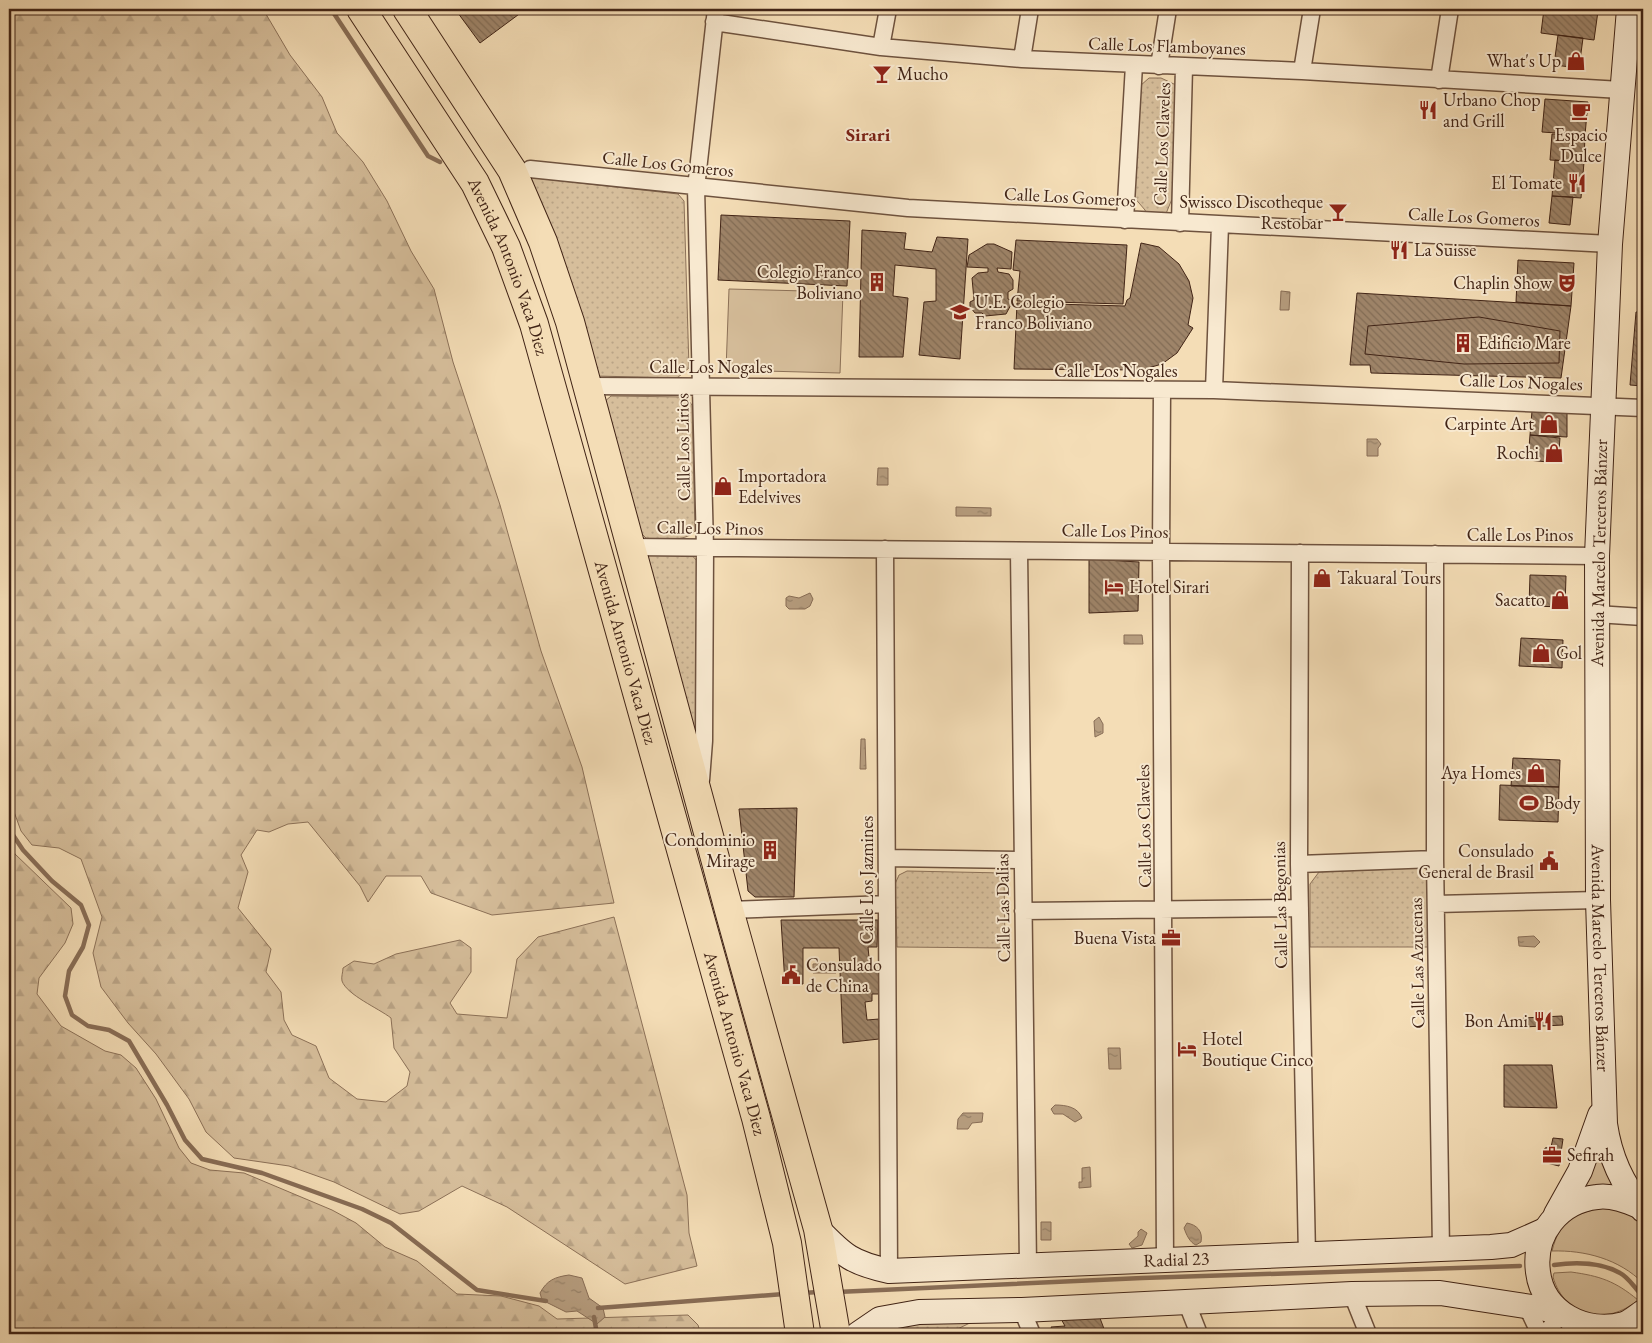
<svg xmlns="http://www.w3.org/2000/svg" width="1652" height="1343" font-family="'EB Garamond',serif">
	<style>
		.grass { fill: #d6be9b; stroke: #8c7158 }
		.forest { fill: url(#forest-firs); stroke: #8c7158 }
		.park { fill: url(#park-dots); stroke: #8c7158 }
		.water { fill: url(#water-ripples); stroke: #886d56 }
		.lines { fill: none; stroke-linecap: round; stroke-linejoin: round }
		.stream { stroke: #886d56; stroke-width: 4.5 }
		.building { fill: url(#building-back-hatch); stroke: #412416 }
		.street-casing { stroke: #6e523e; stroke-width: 19 }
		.secondary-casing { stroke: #412416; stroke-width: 26 }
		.highway-casing { stroke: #412416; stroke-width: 30 }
		.street { stroke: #f8e9d0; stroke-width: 16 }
		.secondary { stroke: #f8e9d0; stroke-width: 24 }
		.highway { stroke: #f4ddb6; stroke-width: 28 }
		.labels { text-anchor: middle; stroke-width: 4; stroke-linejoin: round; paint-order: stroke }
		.street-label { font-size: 18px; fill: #412416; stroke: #f8e9d0 }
		.poi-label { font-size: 18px; fill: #412416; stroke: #f8e9d0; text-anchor: end }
		.neighbourhood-label { font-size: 19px; font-weight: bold; fill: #7a1f14; stroke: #f8e9d0 }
	</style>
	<defs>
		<pattern id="forest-firs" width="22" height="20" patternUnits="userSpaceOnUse" patternTransform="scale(1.25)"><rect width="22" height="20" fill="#d6be9b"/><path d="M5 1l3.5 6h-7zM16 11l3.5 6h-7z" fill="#b9a385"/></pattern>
		<pattern id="park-dots" width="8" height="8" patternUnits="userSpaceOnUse" patternTransform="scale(1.25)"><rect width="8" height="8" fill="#d6be9b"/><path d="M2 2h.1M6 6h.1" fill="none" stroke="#b9a385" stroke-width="1.8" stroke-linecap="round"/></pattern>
		<pattern id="water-ripples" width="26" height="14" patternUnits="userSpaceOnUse" patternTransform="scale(1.25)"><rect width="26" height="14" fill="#b79e80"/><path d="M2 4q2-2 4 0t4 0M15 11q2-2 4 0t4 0" fill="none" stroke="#968168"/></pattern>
		<pattern id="building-back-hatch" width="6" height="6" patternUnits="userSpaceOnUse" patternTransform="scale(1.25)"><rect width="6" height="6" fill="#9e8469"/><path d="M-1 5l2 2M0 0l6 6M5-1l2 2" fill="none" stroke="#826c55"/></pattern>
	</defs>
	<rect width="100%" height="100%" fill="#f4ddb6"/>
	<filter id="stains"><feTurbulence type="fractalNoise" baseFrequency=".004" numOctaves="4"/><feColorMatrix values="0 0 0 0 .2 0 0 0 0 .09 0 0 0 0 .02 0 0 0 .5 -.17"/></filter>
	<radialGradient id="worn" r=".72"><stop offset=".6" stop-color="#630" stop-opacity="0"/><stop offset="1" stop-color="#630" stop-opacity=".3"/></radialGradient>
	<path class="grass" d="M729,289L843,292L840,373L726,370Z
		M1600,1147L1624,1192H1579Z
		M1606,1207L1629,1214L1643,1225V1283C1619,1259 1585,1250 1552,1251C1560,1219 1575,1213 1606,1207Z
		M1571,1272C1600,1276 1615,1281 1638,1300C1607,1326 1565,1318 1553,1277L1554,1273Z"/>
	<path class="forest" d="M9,9H263L290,55L322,97L337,133L363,162L387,201L411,251L434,289L453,362L500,505L541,651L582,767L614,903L492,915L431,893L421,876H386L368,902L360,886L308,822L288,824L269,832L257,830L241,855L248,872L238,908L271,949L266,972L281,992L284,1020L292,1035L316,1046L329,1078L357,1099L386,1102L407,1086L410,1072L394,1048L391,1018C378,1008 347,995 342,981C341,977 343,972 343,968L354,961L374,964L396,954L460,940L471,948V972L450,1003L457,1014L507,1018L517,959L538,937L614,917L687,1195L689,1233L697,1266L625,1284L507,1207L462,1186L419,1211L400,1214L334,1182L289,1166L234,1158L206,1132L189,1099L156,1054L128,1023L101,987L93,953L102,917L81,859L59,848L32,845L21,831L9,798Z
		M9,844L15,854L71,908L73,924L65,943L39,978L37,994L61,1026L105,1051L121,1055L136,1068L156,1099L179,1148L191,1163L210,1170L244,1173L332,1210L356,1223L385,1247L417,1261L457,1294L501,1296L539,1306L557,1319L688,1315L698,1325L701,1334H9Z"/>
	<path class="park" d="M1149,78H1161L1176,85L1172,199L1165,216H1147L1145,210L1133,196L1140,86Z
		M526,177L678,194L684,201L689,368L677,378L596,376Z
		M611,396L686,397L692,405L695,531C684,543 662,538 647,539L638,530L603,403Z
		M690,553L697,561L699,746L645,559L648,554Z
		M1418,868L1429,879L1432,947H1310V884L1319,872Z
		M907,871L1004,873L1005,948L897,947L895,884L899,875Z
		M904,1322H972L947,1334H876Z"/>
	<path class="water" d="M1281,291L1290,292L1289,310H1280Z
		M1367,439H1377L1381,444L1378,448V456H1367Z
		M878,468H888V485H877Z
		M956,507L991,508V516H956Z
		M810,593L813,599L810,606L805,609H789L786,606V598L789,596L799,598Z
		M1124,635H1142L1143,644H1124Z
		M1099,717L1103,724V733L1095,737L1094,721Z
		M861,739H865L866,769H860Z
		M1534,936L1540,942L1535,947L1519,946L1518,937Z
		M835,963L836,973H813V964Z
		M1108,1048H1120L1121,1069H1109Z
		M1055,1105C1066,1105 1078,1107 1082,1118L1075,1122L1063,1114H1054L1051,1109Z
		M963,1113H983L982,1122L972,1123L968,1129H957L958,1119Z
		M1090,1167L1091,1187L1079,1188V1182H1082V1168Z
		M1041,1222H1051V1240H1041Z
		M1187,1223C1197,1225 1203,1231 1201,1242L1196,1245C1190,1243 1186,1234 1184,1228Z
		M1141,1229L1147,1233L1142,1245L1132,1248L1129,1244L1138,1236V1232Z
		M569,1275L582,1278L589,1298L603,1308L605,1317L597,1324L577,1311L566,1312L542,1300L540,1293C547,1280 555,1277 569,1275Z"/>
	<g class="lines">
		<path class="stream" d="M331,9L428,156L440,162
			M9,829L23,850L52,881L81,905L89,925L83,947L69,971L65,996L72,1015L88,1026L109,1030L129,1041L167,1105L185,1140L202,1159L262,1173L362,1209L391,1223L477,1290L546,1301
			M1554,1265C1576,1262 1600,1262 1620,1273C1628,1277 1634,1287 1640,1293
			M837,1292L1142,1278L1520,1266
			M802,1293L819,1292
			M598,1308L784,1294
			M594,1317L597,1334"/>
	</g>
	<path class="building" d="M455,9H526L480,43Z
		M1544,9L1598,11L1594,40L1541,33Z
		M1558,35L1583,38L1579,68L1554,65Z
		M1545,99L1588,102L1585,135L1542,132Z
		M1552,134L1585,135L1584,162L1550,160Z
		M1555,160L1584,162L1581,198L1552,196Z
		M1552,196L1573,197L1570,225L1549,223Z
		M721,215L850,221L847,286L718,280Z
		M862,230L906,233L904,249L932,252L937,237L968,239L960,359L919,355L924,302L936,301V269L895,265L893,296L908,298L903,357H859Z
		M1016,240L1127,245L1123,304L1017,301L1020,271L1013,270Z
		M1141,243L1159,247L1179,264L1189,281L1193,298L1188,325L1193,328L1177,353L1162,364L1141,370L1014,369L1017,303L1125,306L1127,300L1130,298Z
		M987,244H994L1012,252L1011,269L997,268L998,272L1009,274L1013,280V289L1008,292V299L1013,301L1006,314L985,316L982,313H975L970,307V302L974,300L972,278L978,273L988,272V268L967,267L969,255Z
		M1518,260L1574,263L1571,306L1516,302Z
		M1357,293L1571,306L1561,378L1371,373L1370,365H1350Z
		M1636,312H1643V386L1630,385Z
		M1479,317L1560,331L1559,363L1464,364L1365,354L1368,326Z
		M1532,411L1567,412V437L1530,435Z
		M1530,435L1560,438L1558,463L1528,460Z
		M1089,559L1139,562L1138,611L1089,613Z
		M1530,575L1566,576L1565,607L1529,606Z
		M1521,638L1563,640L1562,668L1519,666Z
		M1513,758L1560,760L1559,787L1511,786Z
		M1500,785L1559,787L1558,822L1499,820Z
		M797,808L794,897H755L748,891L739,809Z
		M781,920H878L877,947H868L870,968L879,969V994H872V1001L865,1002L867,1020L879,1019V1039L843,1043L839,948H803V984H785Z
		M1562,1016L1563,1025L1523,1027V1018Z
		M1504,1065H1552L1557,1108L1504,1107Z
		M1553,1138L1563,1139L1559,1166L1543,1162L1545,1148L1551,1147Z
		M1098,1313L1106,1334H1054L1051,1327L1065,1326L1060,1317Z"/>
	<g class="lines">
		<g class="street-casing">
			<path id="street" d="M714,22L881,47L1022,59L1302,71L1621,90
				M881,47L888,9
				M1022,59L1030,9
				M1159,66L1168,9
				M1302,71L1312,9
				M1439,80L1450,9
				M530,169L908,208L1610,244
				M1125,220L1134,65
				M1180,223L1184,67
				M588,386L1214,390L1643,408
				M1214,390L1220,225
				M1162,391L1161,552L1165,1260
				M632,547L1597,556
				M885,549L889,1271
				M1019,551L1028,1266
				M1300,553L1299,864L1307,1256
				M1435,554V859L1441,1250
				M1596,614L1643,617
				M701,780L704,741L705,548L696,188L716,9
				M887,858L1023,860
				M1299,864L1435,859
				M1436,904L1598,900
				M729,910L887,904
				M1023,911L1300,908
				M1352,1294L1368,1334
				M1186,1301L1199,1334
				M1527,1307L1540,1334
				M1022,1310L1032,1334
				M1547,1334L1552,1325L1562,1314"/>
		</g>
		<g class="secondary-casing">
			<g id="secondary">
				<path id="s1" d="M1629,9L1610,244L1597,556L1598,900L1605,1124C1610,1158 1622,1183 1643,1210"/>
				<path d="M1641,1207C1627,1201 1612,1195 1597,1197C1559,1201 1533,1234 1538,1272C1543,1313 1586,1335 1624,1324C1630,1322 1637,1316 1643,1312"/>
				<path d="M1556,1214L1580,1171L1600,1115"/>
				<path id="s2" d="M818,1229C844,1256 852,1263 889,1271L1491,1247L1511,1245L1545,1230"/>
				<path d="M858,1334L880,1319L919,1312L1022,1310L1352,1294L1440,1293L1558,1311"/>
			</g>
		</g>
		<g class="highway-casing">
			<g id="highway">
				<path id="s3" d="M361,9L475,183L506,247L534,324L756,1118L787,1243L800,1334"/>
				<path d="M407,9L512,170L543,242L570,322L729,910L818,1229L836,1334"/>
			</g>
		</g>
		<use href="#street" class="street"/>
		<use href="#secondary" class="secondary"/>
		<use href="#highway" class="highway"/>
	</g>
	<defs>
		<g id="shop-bare" transform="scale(1.5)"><path d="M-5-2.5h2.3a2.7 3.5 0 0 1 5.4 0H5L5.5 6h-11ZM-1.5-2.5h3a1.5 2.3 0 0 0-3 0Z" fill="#8f2418" stroke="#f8e9d0" stroke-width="2.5" paint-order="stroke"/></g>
		<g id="bar-bare" transform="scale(1.5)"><path d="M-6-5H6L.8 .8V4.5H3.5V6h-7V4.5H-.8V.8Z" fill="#8f2418" stroke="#f8e9d0" stroke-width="2.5" paint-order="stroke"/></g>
		<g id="restaurant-bare" transform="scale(1.5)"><path d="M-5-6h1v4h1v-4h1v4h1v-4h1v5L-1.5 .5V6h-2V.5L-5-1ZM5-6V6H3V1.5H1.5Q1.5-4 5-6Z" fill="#8f2418" stroke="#f8e9d0" stroke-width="2.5" paint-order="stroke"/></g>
		<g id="cafe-bare" transform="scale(1.5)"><path d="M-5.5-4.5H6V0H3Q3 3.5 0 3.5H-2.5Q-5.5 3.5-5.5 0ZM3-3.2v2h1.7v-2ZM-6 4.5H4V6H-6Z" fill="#8f2418" stroke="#f8e9d0" stroke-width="2.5" paint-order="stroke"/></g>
		<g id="building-bare" transform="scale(1.5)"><path d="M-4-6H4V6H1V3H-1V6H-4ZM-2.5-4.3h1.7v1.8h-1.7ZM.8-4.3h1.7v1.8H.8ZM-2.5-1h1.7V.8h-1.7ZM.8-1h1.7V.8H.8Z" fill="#8f2418" stroke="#f8e9d0" stroke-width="2.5" paint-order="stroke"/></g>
		<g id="theatre-bare" transform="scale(1.5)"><path d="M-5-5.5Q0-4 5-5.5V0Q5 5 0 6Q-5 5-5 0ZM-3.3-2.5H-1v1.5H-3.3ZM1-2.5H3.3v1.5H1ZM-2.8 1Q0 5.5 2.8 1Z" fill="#8f2418" stroke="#f8e9d0" stroke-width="2.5" paint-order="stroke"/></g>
		<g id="school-bare" transform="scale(1.5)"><path d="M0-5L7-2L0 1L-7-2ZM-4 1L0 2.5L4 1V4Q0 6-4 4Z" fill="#8f2418" stroke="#f8e9d0" stroke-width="2.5" paint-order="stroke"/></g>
		<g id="hotel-bare" transform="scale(1.5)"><path d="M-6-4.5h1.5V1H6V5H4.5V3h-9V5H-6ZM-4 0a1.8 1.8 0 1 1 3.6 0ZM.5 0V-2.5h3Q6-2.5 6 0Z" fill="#8f2418" stroke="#f8e9d0" stroke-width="2.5" paint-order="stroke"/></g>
		<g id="stadium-bare" transform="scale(1.5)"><path d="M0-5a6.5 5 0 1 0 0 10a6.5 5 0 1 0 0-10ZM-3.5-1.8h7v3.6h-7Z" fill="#8f2418" stroke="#f8e9d0" stroke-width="2.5" paint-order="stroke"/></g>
		<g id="civic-bare" transform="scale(1.5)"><path d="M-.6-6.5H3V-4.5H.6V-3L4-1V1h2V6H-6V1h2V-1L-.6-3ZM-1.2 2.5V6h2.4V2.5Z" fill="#8f2418" stroke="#f8e9d0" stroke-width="2.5" paint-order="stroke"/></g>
		<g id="office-bare" transform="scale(1.5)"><path d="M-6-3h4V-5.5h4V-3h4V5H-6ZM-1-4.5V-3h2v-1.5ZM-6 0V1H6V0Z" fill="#8f2418" stroke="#f8e9d0" stroke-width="2.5" paint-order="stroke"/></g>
	</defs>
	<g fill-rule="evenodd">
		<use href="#shop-bare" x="1576" y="61"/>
		<use href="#bar-bare" x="882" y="74"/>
		<use href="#restaurant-bare" x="1428" y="110"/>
		<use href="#cafe-bare" x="1581" y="111"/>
		<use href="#restaurant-bare" x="1577" y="183"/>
		<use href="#bar-bare" x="1338" y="212"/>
		<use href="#restaurant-bare" x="1399" y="250"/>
		<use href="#building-bare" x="877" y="282"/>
		<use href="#theatre-bare" x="1567" y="283"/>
		<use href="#school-bare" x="960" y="312"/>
		<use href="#building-bare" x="1463" y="343"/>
		<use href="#shop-bare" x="1549" y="424"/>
		<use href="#shop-bare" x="1554" y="453"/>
		<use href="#shop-bare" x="723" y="486"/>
		<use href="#shop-bare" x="1322" y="578"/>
		<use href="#hotel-bare" x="1114" y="587"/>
		<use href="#shop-bare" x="1560" y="600"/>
		<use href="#shop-bare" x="1541" y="653"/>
		<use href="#shop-bare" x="1536" y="773"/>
		<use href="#stadium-bare" x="1529" y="803"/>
		<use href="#building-bare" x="770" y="850"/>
		<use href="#civic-bare" x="1549" y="861"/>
		<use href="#office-bare" x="1171" y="938"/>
		<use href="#civic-bare" x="791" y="975"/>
		<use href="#restaurant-bare" x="1543" y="1021"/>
		<use href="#hotel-bare" x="1187" y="1049"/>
		<use href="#office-bare" x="1552" y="1155"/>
	</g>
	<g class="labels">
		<g class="street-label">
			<text transform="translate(1167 46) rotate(2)" y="6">Calle Los Flamboyanes</text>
			<text transform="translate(1162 144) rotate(-88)" y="6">Calle Los Claveles</text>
			<text transform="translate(668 164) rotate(6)" y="6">Calle Los Gomeros</text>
			<text transform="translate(1070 197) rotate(3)" y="6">Calle Los Gomeros</text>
			<text transform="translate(1474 217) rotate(3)" y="6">Calle Los Gomeros</text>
			<text dy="6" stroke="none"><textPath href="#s3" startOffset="298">Avenida Antonio Vaca Diez</textPath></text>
			<text x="711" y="373">Calle Los Nogales</text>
			<text x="1116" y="377">Calle Los Nogales</text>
			<text transform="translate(1521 382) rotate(2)" y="6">Calle Los Nogales</text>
			<text transform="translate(683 447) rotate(-91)" y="6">Calle Los Lirios</text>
			<text transform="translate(710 528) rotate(1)" y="6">Calle Los Pinos</text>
			<text transform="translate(1115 531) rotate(1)" y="6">Calle Los Pinos</text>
			<text x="1520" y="541">Calle Los Pinos</text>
			<text transform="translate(1599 553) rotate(-89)" y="6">Avenida Marcelo Terceros Bánzer</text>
			<text dy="6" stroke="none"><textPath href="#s3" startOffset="702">Avenida Antonio Vaca Diez</textPath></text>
			<text transform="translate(1144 826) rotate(-91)" y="6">Calle Los Claveles</text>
			<text transform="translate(867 880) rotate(-90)" y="6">Calle Los Jazmines</text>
			<text transform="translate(1280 905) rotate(-91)" y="6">Calle Las Begonias</text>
			<text transform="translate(1003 908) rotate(-91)" y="6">Calle Las Dalias</text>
			<text dy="6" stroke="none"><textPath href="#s1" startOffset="950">Avenida Marcelo Terceros Bánzer</textPath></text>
			<text transform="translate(1417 963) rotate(-91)" y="6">Calle Las Azucenas</text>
			<text dy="6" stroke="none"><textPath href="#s3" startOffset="1108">Avenida Antonio Vaca Diez</textPath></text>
			<text dy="6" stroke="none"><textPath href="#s2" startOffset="372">Radial 23</textPath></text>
		</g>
		<g class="poi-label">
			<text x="1561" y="67">What's Up</text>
			<text x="897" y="80" text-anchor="start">Mucho</text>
			<text x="1443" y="106" text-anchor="start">Urbano Chop<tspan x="1443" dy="21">and Grill</tspan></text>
			<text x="1581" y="141" text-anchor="middle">Espacio<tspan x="1581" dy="21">Dulce</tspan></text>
			<text x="1562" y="189">El Tomate</text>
			<text x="1323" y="208">Swissco Discotheque<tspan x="1323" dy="21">Restobar</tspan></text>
			<text x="1414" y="256" text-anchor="start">La Suisse</text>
			<text x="862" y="278">Colegio Franco<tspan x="862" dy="21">Boliviano</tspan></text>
			<text x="1552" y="289">Chaplin Show</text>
			<text x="975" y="308" text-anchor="start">U.E. Colegio<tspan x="975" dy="21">Franco Boliviano</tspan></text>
			<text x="1478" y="349" text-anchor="start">Edificio Mare</text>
			<text x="1534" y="430">Carpinte Art</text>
			<text x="1539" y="459">Rochi</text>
			<text x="738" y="482" text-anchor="start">Importadora<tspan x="738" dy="21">Edelvives</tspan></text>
			<text x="1337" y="584" text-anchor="start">Takuaral Tours</text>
			<text x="1129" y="593" text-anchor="start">Hotel Sirari</text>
			<text x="1545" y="606">Sacatto</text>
			<text x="1556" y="659" text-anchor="start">Gol</text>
			<text x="1521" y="779">Aya Homes</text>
			<text x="1544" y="809" text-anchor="start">Body</text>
			<text x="755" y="846">Condominio<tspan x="755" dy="21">Mirage</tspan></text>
			<text x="1534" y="857">Consulado<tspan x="1534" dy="21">General de Brasil</tspan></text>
			<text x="1156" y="944">Buena Vista</text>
			<text x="806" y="971" text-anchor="start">Consulado<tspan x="806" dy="21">de China</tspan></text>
			<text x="1528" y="1027">Bon Ami</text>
			<text x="1202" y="1045" text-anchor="start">Hotel<tspan x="1202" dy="21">Boutique Cinco</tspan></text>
			<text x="1567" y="1161" text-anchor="start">Sefirah</text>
		</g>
		<g class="neighbourhood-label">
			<text x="868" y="141">Sirari</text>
		</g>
	</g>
	<rect width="1652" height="1343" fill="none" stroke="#f4ddb6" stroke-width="30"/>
	<rect x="10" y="10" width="1632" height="1323" fill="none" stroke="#412416" stroke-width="2.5"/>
	<rect x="15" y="15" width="1622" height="1313" fill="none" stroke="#412416"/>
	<rect width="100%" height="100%" filter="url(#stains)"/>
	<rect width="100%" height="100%" fill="url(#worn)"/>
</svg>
